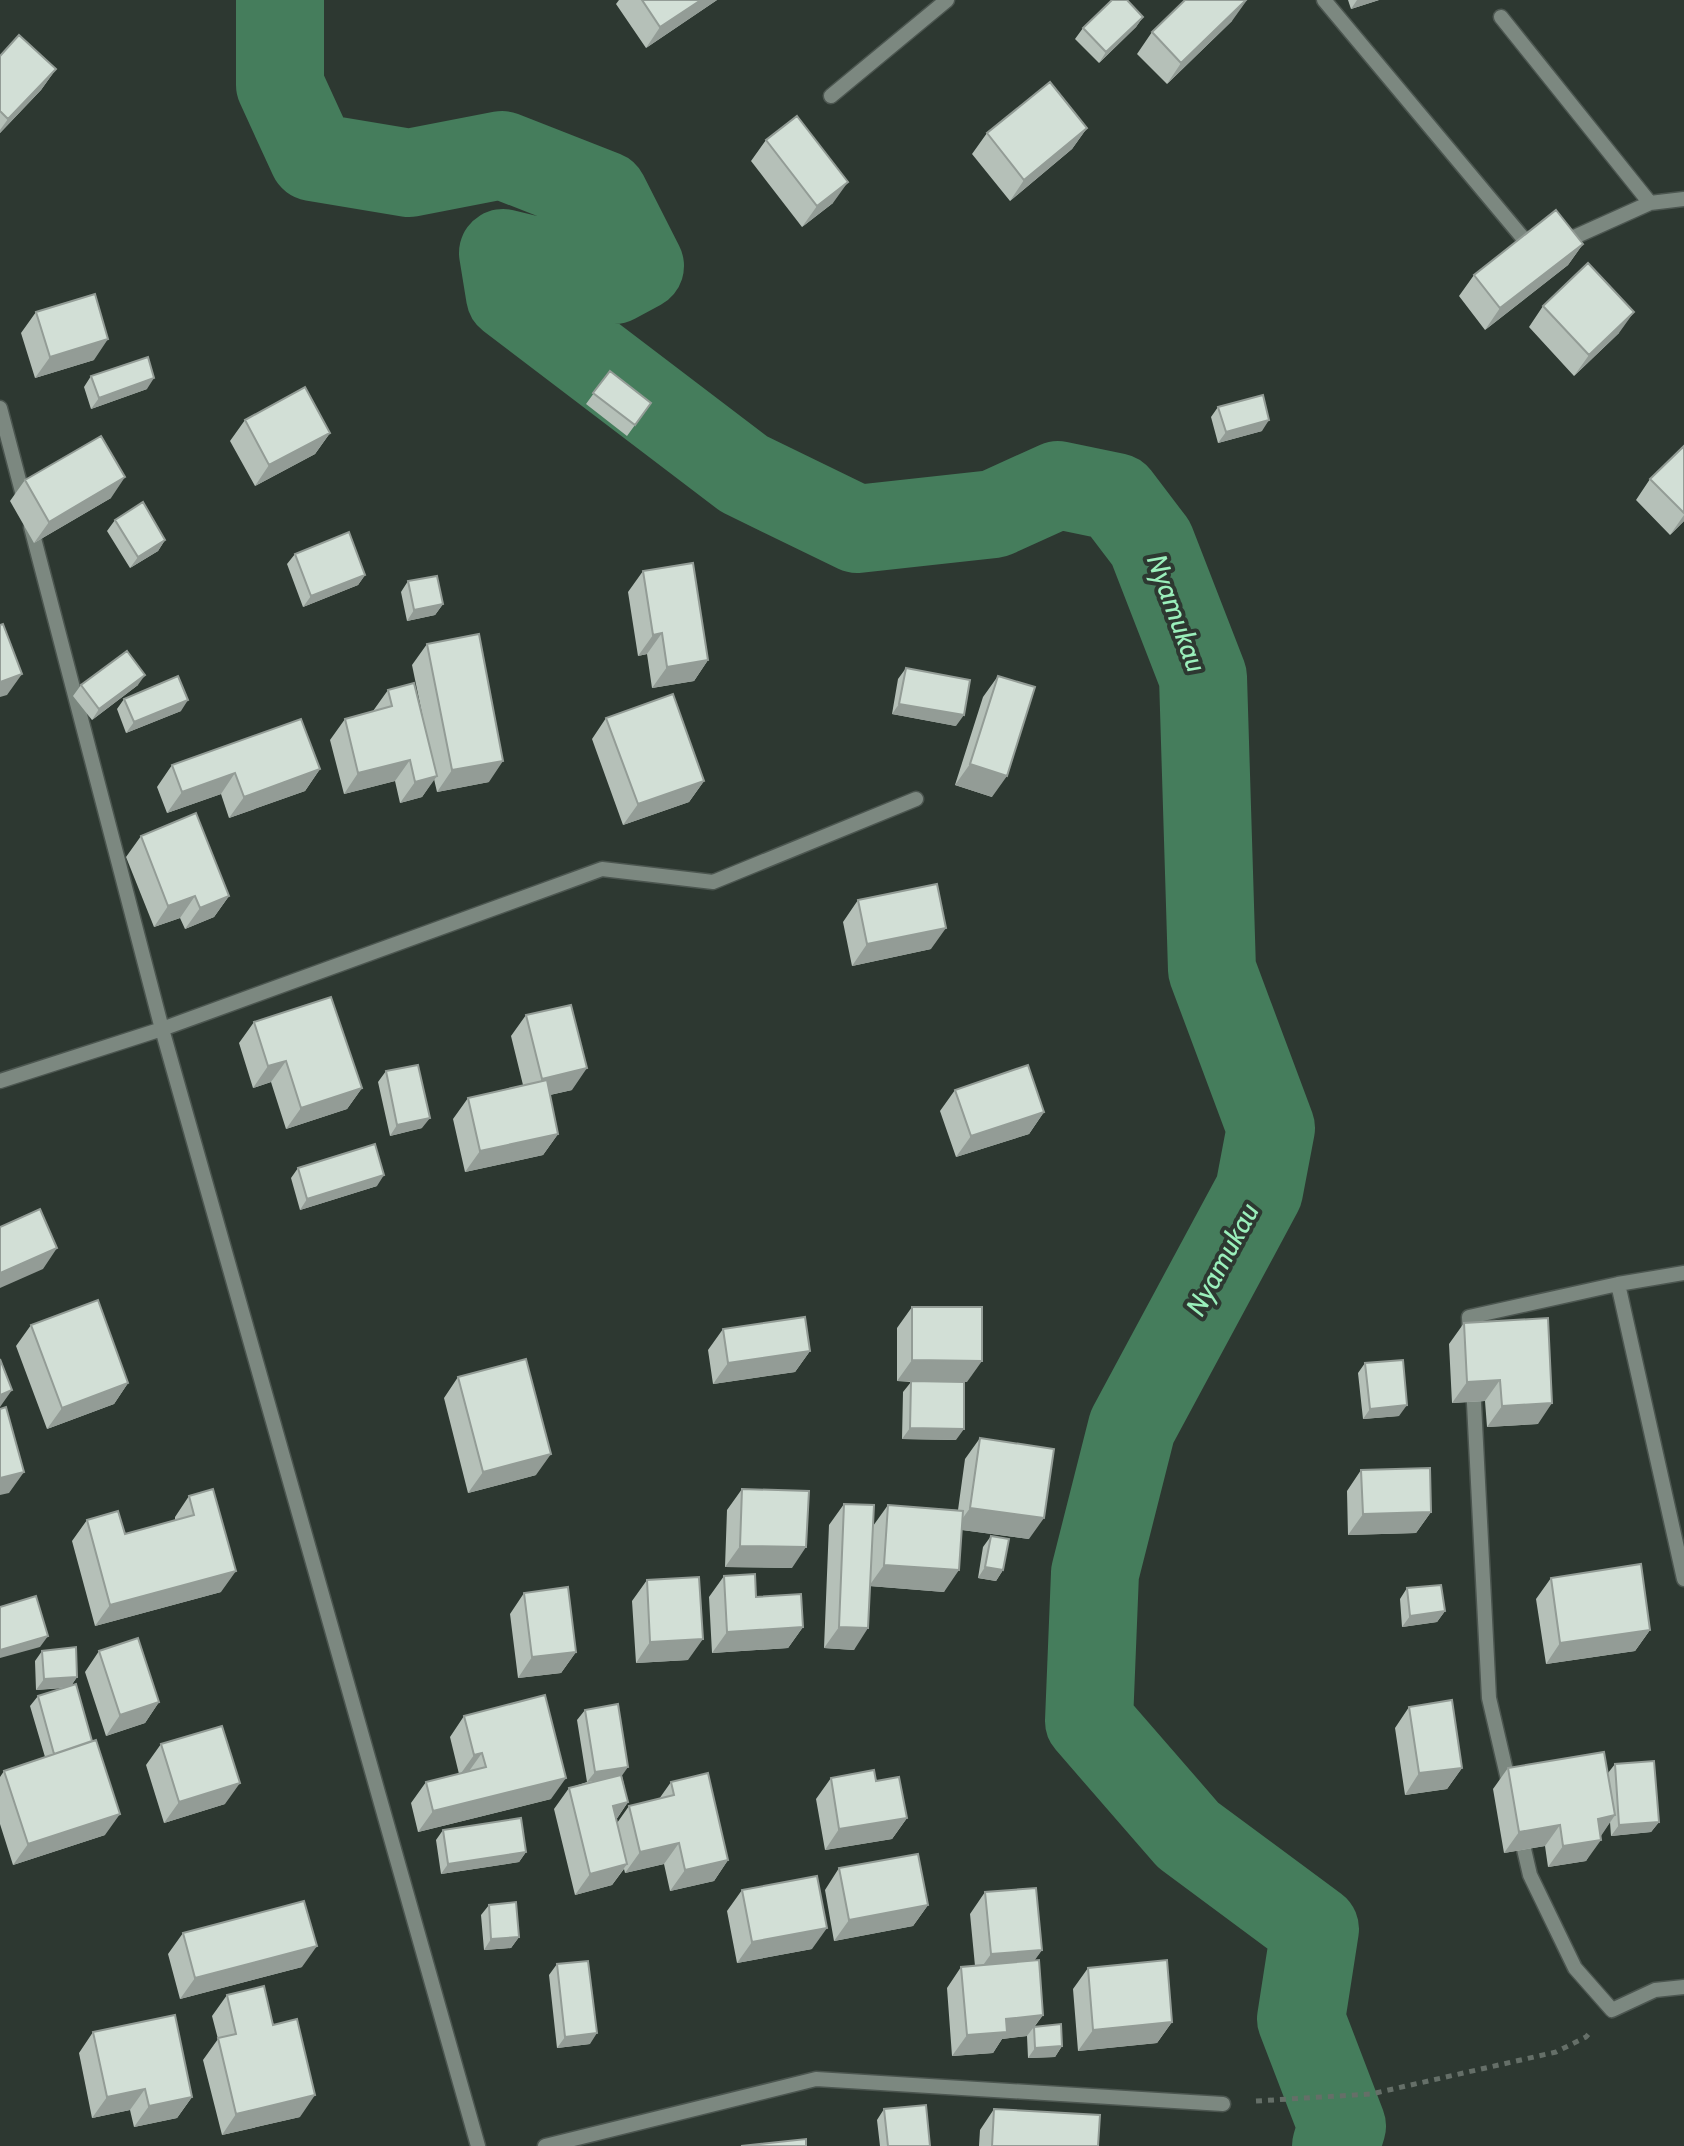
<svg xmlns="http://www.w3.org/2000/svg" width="1684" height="2146" font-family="Cabin,sans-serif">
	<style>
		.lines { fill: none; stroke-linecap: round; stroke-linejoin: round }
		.river { stroke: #457d5c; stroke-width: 88 }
		.minor-casing { stroke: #4c5650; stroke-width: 17 }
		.path { stroke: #656f68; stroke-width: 5; stroke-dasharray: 6 6; stroke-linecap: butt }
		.minor { stroke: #7c8880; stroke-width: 14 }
		.wall { fill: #b5c0b8 }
		.shaded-wall { fill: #939c96 }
		.building { fill: #d2dfd6; stroke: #939c96; stroke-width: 2 }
		.labels { text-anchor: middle; stroke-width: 8; stroke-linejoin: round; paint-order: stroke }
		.water-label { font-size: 28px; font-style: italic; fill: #9aefbb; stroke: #2d3831 }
	</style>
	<rect width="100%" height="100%" fill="#2d3831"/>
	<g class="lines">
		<path class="river" d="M280,0V85L313,157L409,173L502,155L604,195L640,266L614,280L503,253L510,296L744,474L857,529L994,514L1058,485L1116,497L1151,543L1203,677L1212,970L1271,1128L1259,1191L1132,1427L1095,1573L1089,1721L1188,1835L1315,1929L1301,2019L1342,2126L1336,2146"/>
		<g class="minor-casing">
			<path id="minor" d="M1324,0L1533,250
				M1501,17L1650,203
				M831,96L947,0
				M1561,243L1650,203L1684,199
				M0,408L25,503
				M31,527L162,1029L478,2146
				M0,1081L162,1029L602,869L713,882L916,799
				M1684,1273L1618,1284L1684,1579
				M1470,1339L1469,1317L1618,1284
				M1473,1384L1489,1698L1510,1788
				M1520,1832L1530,1875L1575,1968L1612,2010L1655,1990L1684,1987
				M545,2146L816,2079L1223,2104"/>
		</g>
		<path class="path" d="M1256,2101L1371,2094L1556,2052L1586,2037L1591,2031"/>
		<use href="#minor" class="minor"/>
	</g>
	<path class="wall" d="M619,0H717L646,48L616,4Z
		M1348,0H1379L1351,9Z
		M1143,17L1136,27L1099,63L1075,39L1083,28Z
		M1232,21L1167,84L1137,54L1152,32Z
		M0,56L56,69L41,90L0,133Z
		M1087,128L1072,149L1010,201L972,154L987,133Z
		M766,140L833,203L802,227L751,161Z
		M1583,244L1568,265L1485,330L1459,296L1474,275Z
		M1543,306L1619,333L1574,376L1529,327Z
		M36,312L94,360L35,378L21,333Z
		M610,371L651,403L627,436L586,404Z
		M91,376L147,389L91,409L84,387Z
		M1218,407L1262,431L1218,443L1211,417Z
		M245,420L330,433L315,454L255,486L230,441Z
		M1684,446V521L1670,535L1636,500L1650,479Z
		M25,480L111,498L34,543L10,501Z
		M115,520L165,540L158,551L130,568L107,531Z
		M295,554L365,575L358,585L303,607L287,564Z
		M643,571L708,660L694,681L652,688L647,654L638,656L628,592Z
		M408,581L443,604L435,615L407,621L401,592Z
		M427,644L489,782L437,792L434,779L422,797L400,803L395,781L344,794L330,740L345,719L373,711L388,690L424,723L412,665Z
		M906,668L956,726L892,714L898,679Z
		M998,676L992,797L955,785L983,697Z
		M81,685H138L92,720L73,696Z
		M124,699L181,711L126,733L117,709Z
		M606,718L704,781L689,802L623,825L592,739Z
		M172,765L320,769L305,791L229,818L221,794L167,813L157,787Z
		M141,836L229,896L214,917L185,929L180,918L154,927L126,857Z
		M858,900L931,949L852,966L843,922Z
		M526,1015L572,1090L550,1095L558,1134L543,1155L465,1172L453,1119L468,1098L523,1085L511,1036Z
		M254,1022L362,1088L347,1109L286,1129L271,1082L253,1088L239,1043Z
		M386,1071L422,1128L390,1136L378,1082Z
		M955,1090L1044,1112L1029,1134L956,1157L940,1111Z
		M298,1168L377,1186L300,1210L291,1178Z
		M912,1307L967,1382H923L956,1440L902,1439L903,1392L911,1382L897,1381V1328Z
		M1464,1323L1538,1424L1487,1427L1485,1401L1452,1403L1449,1344Z
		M31,1325L128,1383L114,1404L47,1429L16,1346Z
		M723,1329L810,1351L795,1372L713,1384L708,1350Z
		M1365,1363L1399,1416L1363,1419L1358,1373Z
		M458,1377L536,1475L468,1493L444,1398Z
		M980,1438L1029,1539L962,1530L944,1592L870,1586L854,1650L824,1648L829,1525L844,1504L873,1526L888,1505L958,1510L965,1459Z
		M1361,1470L1431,1512L1416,1533L1348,1535L1347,1491Z
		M742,1489L792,1568L725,1567L727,1510Z
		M189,1496L221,1592L95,1626L72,1541L87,1520L125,1534L175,1520V1517Z
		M991,1536L1003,1570L996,1581L978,1578L983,1547Z
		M724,1576L803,1627L788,1648L712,1653L709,1597Z
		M1551,1578L1650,1630L1635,1651L1546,1664L1536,1599Z
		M647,1580L688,1660L636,1663L632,1601Z
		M1407,1588L1445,1611L1437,1622L1402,1627L1400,1599Z
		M524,1593L576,1652L561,1673L518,1678L510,1614Z
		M42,1651L77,1677L71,1686L105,1835L13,1865L0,1824V1777L4,1771L45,1757L30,1706L38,1696L64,1688L36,1690L35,1661Z
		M99,1651L159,1702L145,1723L106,1736L85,1672Z
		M1409,1707L1462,1768L1447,1789L1405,1795L1395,1728Z
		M585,1710L622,1776L628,1802L616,1820L617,1823L629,1806L659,1799L671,1782L728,1860L714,1881L670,1891L664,1864L625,1873L624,1869L612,1885L575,1895L554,1809L569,1788L587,1782L577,1720Z
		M464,1716L551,1799L418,1832L411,1803L426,1782L459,1774L450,1737Z
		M161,1744L225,1804L164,1823L146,1765Z
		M1615,1764L1659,1822L1651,1832L1611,1836L1610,1822L1600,1836L1586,1861L1548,1867L1545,1846L1504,1853L1493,1789L1508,1768L1608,1773Z
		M831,1778L907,1818L892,1839L825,1850L816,1799Z
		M443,1830L526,1852L519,1862L441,1874L436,1840Z
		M839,1868L928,1905L913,1926L834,1941L825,1890Z
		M742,1890L812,1949L737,1963L727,1911Z
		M985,1892L1042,1950L1034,1960L1043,2015L1035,2026L1062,2046L1055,2057L1028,2058L1027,2036L1002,2039L993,2053L952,2056L947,1988L961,1967L975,1966L970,1914Z
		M489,1905L519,1937L511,1948L484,1950L481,1915Z
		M183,1933L302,1967L180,1999L168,1954Z
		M557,1964L590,2044L557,2048L549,1975Z
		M1088,1968L1172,2022L1157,2043L1078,2051L1073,1989Z
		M227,1995L273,2025L300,2117L222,2135L203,2060L218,2039L212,2016Z
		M93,2032L192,2097L177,2118L134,2127L130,2110L92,2118L79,2053Z
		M884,2109L930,2146H880L877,2120Z
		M994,2109L1098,2146H979L980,2130Z"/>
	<path class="shaded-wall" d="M701,0H717L646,48L660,27Z
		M1247,0L1232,21L1167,84L1181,63Z
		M1357,0H1379L1351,9Z
		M1143,17L1136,27L1099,63L1106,52Z
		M56,69L41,90L0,133V130L8,119Z
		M1087,128L1072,149L1010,201L1024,180Z
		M848,182L833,203L802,227L817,206Z
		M1583,244L1568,265L1485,330L1500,308Z
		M1634,312L1619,333L1574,376L1589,355Z
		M108,339L94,360L35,378L50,357Z
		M154,378L147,389L91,409L99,398Z
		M1269,420L1262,431L1218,443L1226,432Z
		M330,433L315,454L255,486L269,465Z
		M125,477L111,498L34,543L49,522Z
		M1684,515V521L1670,535Z
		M165,540L158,551L130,568L138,557Z
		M365,575L358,585L303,607L311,596Z
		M443,604L435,615L407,621L414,610Z
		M662,633L647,654L638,656L653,635Z
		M708,660L694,681L652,688L667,667Z
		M22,674L7,695L0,697V682Z
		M145,675L138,685L92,720L99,709Z
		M188,700L181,711L126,733L134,722Z
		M899,704L964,715L956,726L892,714Z
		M410,760L395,781L344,794L358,773Z
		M503,761L489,782L437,792L452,770Z
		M970,764L1007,776L992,797L955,785Z
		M320,769L305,791L229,818L244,797Z
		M235,773L221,794L167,813L182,792Z
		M437,776L422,797L400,803L415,782Z
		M704,781L689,802L623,825L638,804Z
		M195,896L180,918L154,927L168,906Z
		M229,896L214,917L185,929L200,908Z
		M946,928L931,949L852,966L867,944Z
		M286,1061L271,1082L253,1088L268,1066Z
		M587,1068L572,1090L527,1100L542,1079Z
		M362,1088L347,1109L286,1129L301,1108Z
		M1044,1112L1029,1134L956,1157L971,1136Z
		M430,1118L422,1128L390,1136L397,1125Z
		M558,1134L543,1155L465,1172L480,1151Z
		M384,1175L377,1186L300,1210L307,1199Z
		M57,1248L43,1269L0,1288V1273Z
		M810,1351L795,1372L713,1384L728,1363Z
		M912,1360L982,1361L967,1382L897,1381Z
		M1500,1380L1485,1401L1452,1403L1467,1382Z
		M128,1383L114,1404L47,1429L62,1408Z
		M12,1390L0,1407V1395Z
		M1552,1403L1538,1424L1487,1427L1502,1406Z
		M1407,1405L1399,1416L1363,1419L1370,1409Z
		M910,1428L964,1429L956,1440L902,1439Z
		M551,1454L536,1475L468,1493L483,1472Z
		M24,1472L9,1493L0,1495V1478Z
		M970,1508L1044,1518L1029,1539L955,1529Z
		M1431,1512L1416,1533L1348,1535L1363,1514Z
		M740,1546L806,1547L792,1568L725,1567Z
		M884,1565L959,1570L944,1592L869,1586Z
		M985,1567L1003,1570L996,1581L978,1578Z
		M236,1571L221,1592L95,1626L110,1605Z
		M1445,1611L1437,1622L1402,1627L1410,1616Z
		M803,1627L788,1648L712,1653L727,1632Z
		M839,1627L868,1628L854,1650L824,1648Z
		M1650,1630L1635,1651L1546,1664L1560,1643Z
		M48,1636L40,1647L0,1658V1650Z
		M703,1639L688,1660L636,1663L650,1642Z
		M576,1652L561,1673L518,1678L532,1657Z
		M77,1677L70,1687L36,1690L44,1679Z
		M159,1702L145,1723L106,1736L120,1715Z
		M482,1753L467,1774L459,1776L474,1755Z
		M628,1767L621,1777L587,1782L595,1772Z
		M1462,1768L1447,1789L1405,1795L1419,1773Z
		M566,1778L551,1799L418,1832L433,1811Z
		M240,1783L225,1804L164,1823L179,1802Z
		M628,1802L613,1824V1806Z
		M120,1814L105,1835L13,1865L28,1844Z
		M1615,1815L1601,1836L1598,1819Z
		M907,1818L892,1839L825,1850L839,1829Z
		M1659,1822L1651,1832L1611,1836L1619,1825Z
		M1560,1825L1545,1846L1504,1853L1519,1832Z
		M1601,1840L1586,1861L1548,1867L1563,1846Z
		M679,1843L664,1864L625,1873L640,1852Z
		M526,1852L519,1862L441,1874L448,1864Z
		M728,1860L714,1881L670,1891L685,1870Z
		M627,1864L612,1885L575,1895L590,1874Z
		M928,1905L913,1926L834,1941L849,1920Z
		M827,1928L812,1949L737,1963L752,1942Z
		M519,1937L511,1948L484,1950L491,1939Z
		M317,1946L302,1967L180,1999L195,1978Z
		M1042,1950L1027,1971L976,1975L991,1954Z
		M1043,2015L1027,2036L1002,2039L993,2053L952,2056L967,2035L1006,2019Z
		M1172,2022L1157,2043L1078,2051L1093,2030Z
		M597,2033L590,2044L557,2048L565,2037Z
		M1062,2046L1055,2057L1028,2058L1035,2048Z
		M145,2089L130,2110L92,2118L107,2097Z
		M315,2095L300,2117L222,2135L236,2114Z
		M192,2097L177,2118L134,2127L149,2106Z"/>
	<path class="building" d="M642,0H701L660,27Z
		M1112,0H1127L1143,17L1106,52L1083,28Z
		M1185,0H1246L1181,63L1152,32Z
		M19,35L56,69L8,119L0,111V56Z
		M1050,82L1087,128L1024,180L987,133Z
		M797,116L848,182L817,206L766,140Z
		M1556,210L1583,244L1500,308L1474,275Z
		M1588,263L1634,312L1589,355L1543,306Z
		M95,294L108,339L50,357L36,312Z
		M148,357L154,378L99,398L91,376Z
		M610,371L651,403L635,425L593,393Z
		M305,387L330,433L269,465L245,420Z
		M1263,395L1269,420L1226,432L1218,407Z
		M101,436L125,477L49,522L25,480Z
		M1684,446V513L1650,479Z
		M143,502L165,540L138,557L115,520Z
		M349,532L365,575L311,596L295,554Z
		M693,563L708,660L667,667L662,633L653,635L643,571Z
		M437,576L443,604L414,610L408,581Z
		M3,624L22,674L0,682V625Z
		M479,634L503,761L452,770L427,644Z
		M127,651L145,675L99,709L81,685Z
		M906,668L970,680L964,715L899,704Z
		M178,676L188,700L134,722L124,699Z
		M998,676L1035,687L1007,776L970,764Z
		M414,683L437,776L415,782L410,760L358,773L345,719L392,706L388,690Z
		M673,694L704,781L638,804L606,718Z
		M301,719L320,769L244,797L235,773L182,792L172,765Z
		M196,813L229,896L200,908L195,896L168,906L141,836Z
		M937,884L946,928L867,944L858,900Z
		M331,997L362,1088L301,1108L286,1061L268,1066L254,1022Z
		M571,1005L587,1068L542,1079L526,1015Z
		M418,1065L430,1118L397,1125L386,1071Z
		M1028,1065L1044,1112L971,1136L955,1090Z
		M547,1080L558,1134L480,1151L468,1098Z
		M375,1144L384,1175L307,1199L298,1168Z
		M40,1209L57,1248L0,1273V1227Z
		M98,1300L128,1383L62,1408L31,1325Z
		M912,1307H982V1361L912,1360Z
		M805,1317L810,1351L728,1363L723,1329Z
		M1548,1318L1552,1403L1502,1406L1500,1380L1467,1382L1464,1323Z
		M0,1359L12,1390L0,1395Z
		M526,1359L551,1454L483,1472L458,1377Z
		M1403,1360L1407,1405L1370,1409L1365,1363Z
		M911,1381L964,1382V1429L910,1428Z
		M6,1407L24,1472L0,1478V1409Z
		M980,1438L1054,1449L1044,1518L970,1508Z
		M1430,1468L1431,1512L1363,1514L1361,1470Z
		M213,1489L236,1571L110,1605L87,1520L118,1511L125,1534L194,1515L189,1496Z
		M742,1489L809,1491L806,1547L740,1546Z
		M844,1504L874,1505L868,1628L839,1627Z
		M888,1505L963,1511L959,1570L884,1565Z
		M991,1536L1009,1539L1003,1570L985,1567Z
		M1641,1564L1650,1630L1560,1643L1551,1578Z
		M755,1574L756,1597L801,1594L803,1627L727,1632L724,1576Z
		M699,1577L703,1639L650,1642L647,1580Z
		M1441,1585L1445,1611L1410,1616L1407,1588Z
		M568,1587L576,1652L532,1657L524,1593Z
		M36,1596L48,1636L0,1650V1607Z
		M138,1638L159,1702L120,1715L99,1651Z
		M76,1647L77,1677L44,1679L42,1651Z
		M76,1684L92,1741L54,1754L38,1696Z
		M545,1695L566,1778L433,1811L426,1782L486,1767L482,1753L474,1755L464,1716Z
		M1452,1700L1462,1768L1419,1773L1409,1707Z
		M618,1704L628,1767L595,1772L585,1710Z
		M222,1726L240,1783L179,1802L161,1744Z
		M96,1740L120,1814L28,1844L4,1771Z
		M1604,1752L1615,1815L1598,1819L1601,1840L1563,1846L1560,1825L1519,1832L1508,1768Z
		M1654,1761L1659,1822L1619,1825L1615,1764Z
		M874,1770L876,1781L899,1777L907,1818L839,1829L831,1778Z
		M708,1773L728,1860L685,1870L679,1843L640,1852L629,1806L674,1795L671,1782Z
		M621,1775L628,1802L613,1806L627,1864L590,1874L569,1788Z
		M521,1818L526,1852L448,1864L443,1830Z
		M918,1854L928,1905L849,1920L839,1868Z
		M817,1876L827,1928L752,1942L742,1890Z
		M1036,1888L1042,1950L991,1954L985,1892Z
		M304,1901L317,1946L195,1978L183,1933Z
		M516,1902L519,1937L491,1939L489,1905Z
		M1039,1960L1043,2015L1006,2019L1007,2032L967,2035L961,1967Z
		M1167,1960L1172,2022L1093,2030L1088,1968Z
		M588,1961L597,2033L565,2037L557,1964Z
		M264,1986L273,2025L297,2019L315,2095L236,2114L218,2038L236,2034L227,1995Z
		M175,2015L192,2097L149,2106L145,2089L107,2097L93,2032Z
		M1061,2024L1062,2046L1035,2048L1034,2027Z
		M926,2105L930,2146H888L884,2109Z
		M994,2109L1100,2115L1098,2146H992Z
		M806,2139V2146H741Z"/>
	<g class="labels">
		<g class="water-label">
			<text transform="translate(1177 613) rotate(70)" y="10">Nyamukau</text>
			<text transform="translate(1222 1259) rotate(-62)" y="10">Nyamukau</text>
		</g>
	</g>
</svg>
